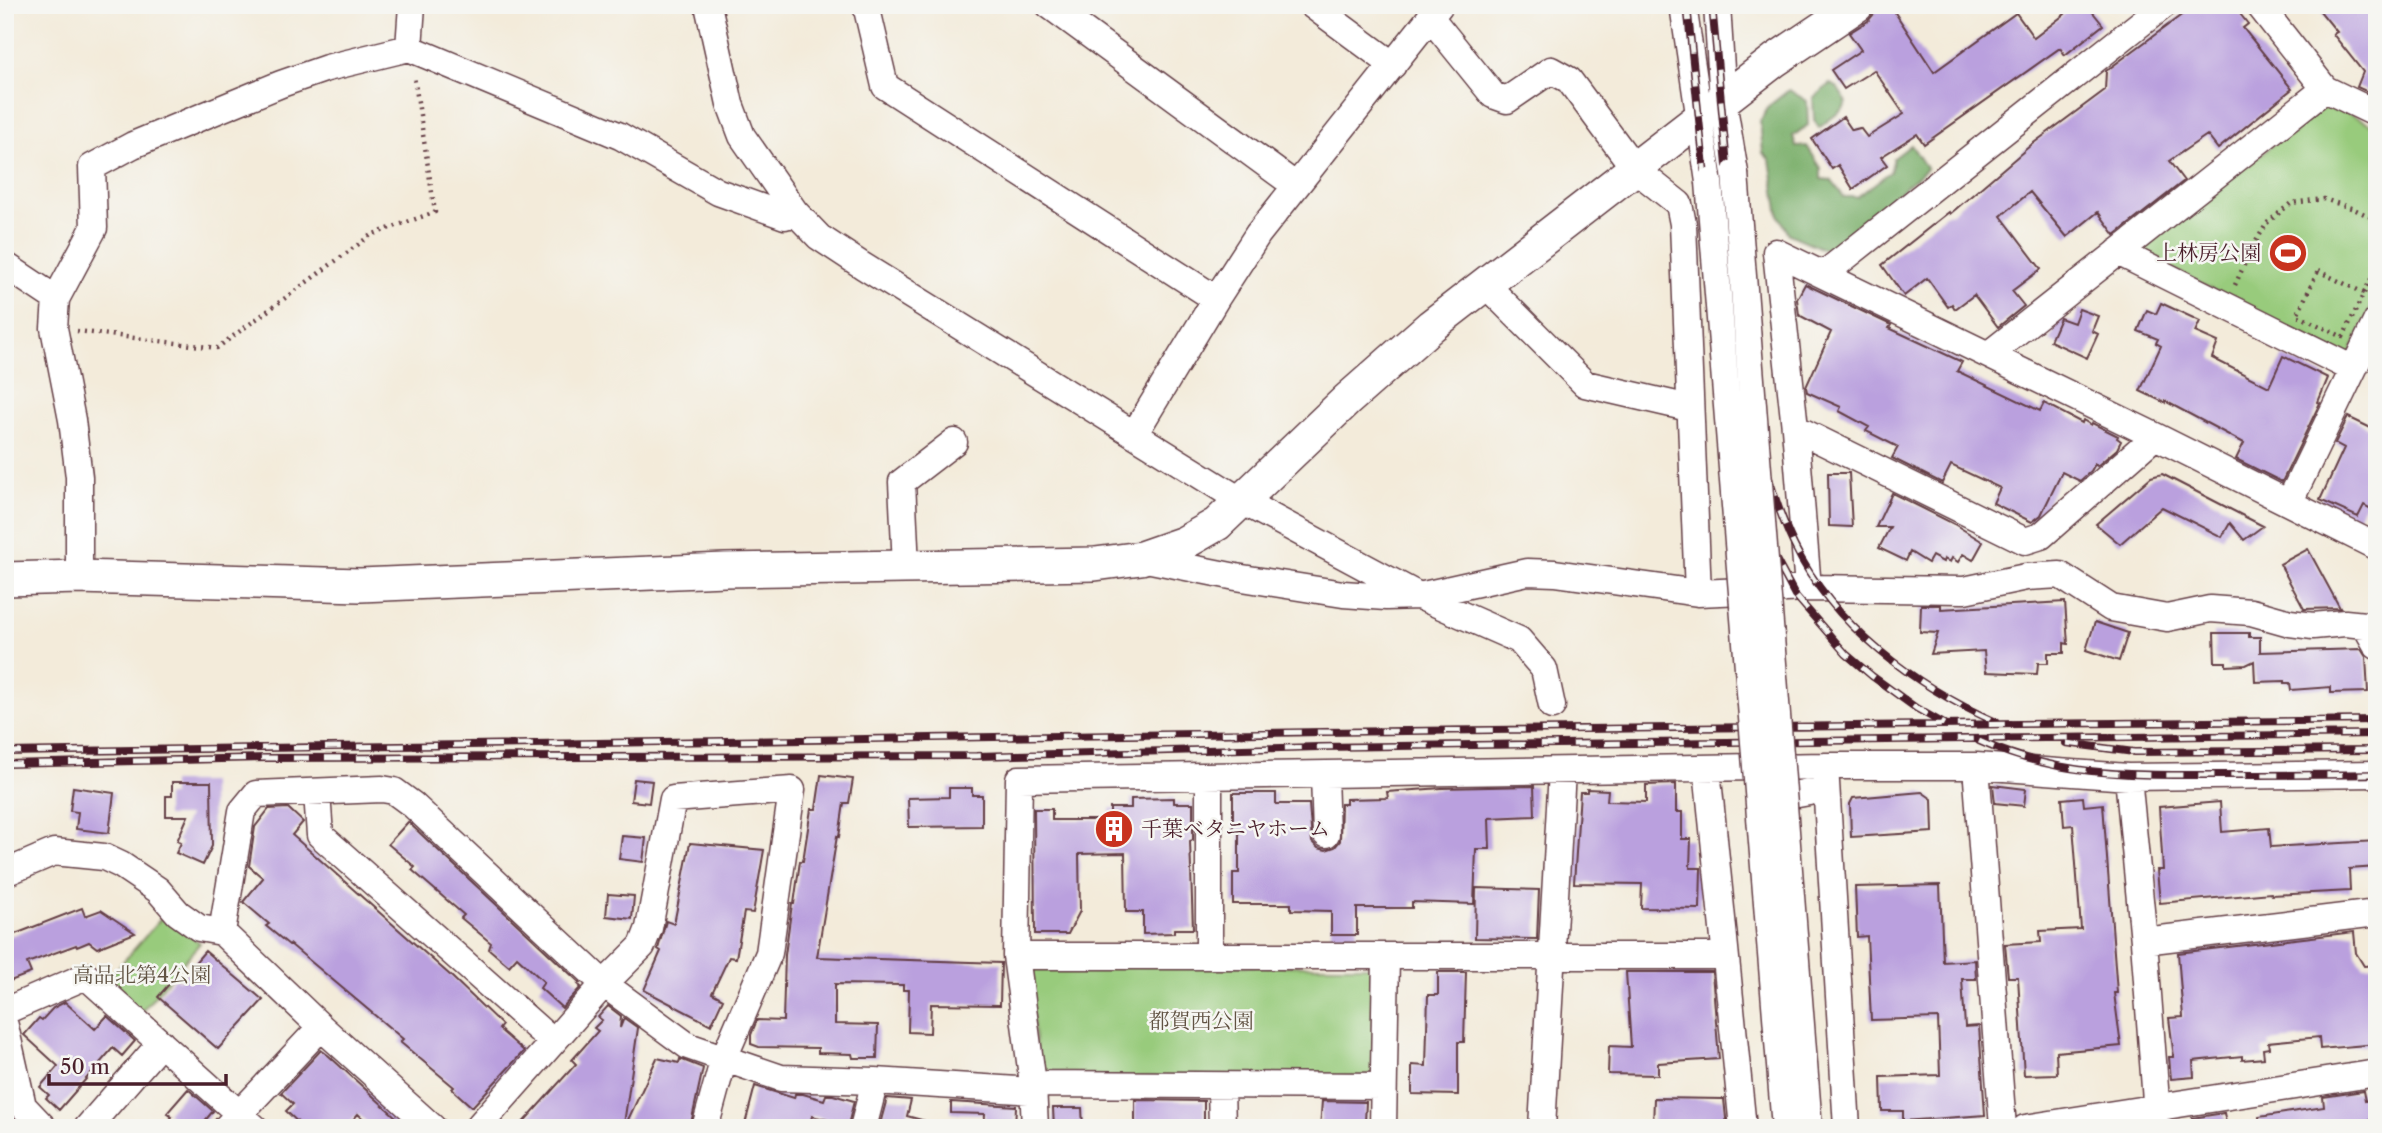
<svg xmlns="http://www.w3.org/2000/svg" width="2382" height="1133" font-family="'Libre Caslon Text','Noto Serif JP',serif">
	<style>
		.green { fill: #98cb7b; stroke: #717553; stroke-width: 2 }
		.forest { fill: #7aaf6b; stroke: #62674b; stroke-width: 2 }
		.building { fill: #baa0de }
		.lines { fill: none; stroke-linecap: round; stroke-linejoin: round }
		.minor-casing { stroke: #633e45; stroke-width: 29 }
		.major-casing { stroke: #633e45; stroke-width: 36 }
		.path { stroke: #633e45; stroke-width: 4.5; stroke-dasharray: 2 5; stroke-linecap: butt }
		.minor { stroke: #fff; stroke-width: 26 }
		.major { stroke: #fff; stroke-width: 33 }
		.rail-casing { stroke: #4a1f2b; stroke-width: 8 }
		.rail { stroke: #f6f6f2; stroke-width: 5; stroke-dasharray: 16; stroke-linecap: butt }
		.minor-bridge-casing { stroke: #633e45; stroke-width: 29; stroke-linecap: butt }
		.minor-bridge { stroke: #fff; stroke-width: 26 }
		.labels { text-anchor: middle; stroke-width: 5; stroke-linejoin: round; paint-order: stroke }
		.poi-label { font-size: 21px; fill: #4a1f2b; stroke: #f6f6f2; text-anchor: end }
		.park-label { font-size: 21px; fill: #615343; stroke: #f6f6f2 }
	</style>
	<rect width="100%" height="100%" fill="#f6f6f2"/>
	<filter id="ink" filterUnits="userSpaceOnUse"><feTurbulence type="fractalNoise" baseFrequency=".0143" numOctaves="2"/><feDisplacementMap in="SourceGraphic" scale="14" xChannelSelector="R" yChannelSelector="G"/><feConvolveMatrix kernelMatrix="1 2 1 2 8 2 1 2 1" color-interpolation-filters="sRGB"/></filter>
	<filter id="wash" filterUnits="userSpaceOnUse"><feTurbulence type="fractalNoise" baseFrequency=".00686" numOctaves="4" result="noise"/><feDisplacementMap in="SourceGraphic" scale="28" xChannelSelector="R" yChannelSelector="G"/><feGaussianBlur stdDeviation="1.57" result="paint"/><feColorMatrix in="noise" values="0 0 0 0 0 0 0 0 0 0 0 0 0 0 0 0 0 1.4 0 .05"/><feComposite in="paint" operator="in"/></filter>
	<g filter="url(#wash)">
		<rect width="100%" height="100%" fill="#f3ebda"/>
		<path class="green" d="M2327,102L2377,127V295L2347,360L2138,251Z
			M163,916L200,943L138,1016L103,985Z
			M1027,965L1371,966L1376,1069L1366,1077L1049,1078L1038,1067Z"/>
		<path class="forest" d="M1830,84L1837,87L1847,103L1843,109L1819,128L1814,120L1813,98Z
			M1789,90L1807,101L1808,125L1793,136L1796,147L1807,146L1821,168V179L1831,180L1844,197H1857L1890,172L1894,158L1911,145L1927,169L1828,251L1789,234L1779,216L1770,160L1763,153L1760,121L1770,105Z"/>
		<g id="blocks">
			<path class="building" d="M1890,5L1934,72L2016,13L2034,38L2065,14L2058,5H2087L2103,25L2065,55L2060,48L1924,144L1917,134L1881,157L1887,165L1853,189L1838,165L1832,169L1812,139L1843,117L1852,130L1860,128L1867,137L1904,114L1874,70L1844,89L1831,70L1861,50L1849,33L1868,21L1874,14L1876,6Z
				M2195,5H2233L2248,24L2243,28L2292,89L2218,149L2207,135L2169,161L2184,181L2115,235L2098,212L2067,237L2030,192L2001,216L2041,269L2012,291L2024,306L1998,327L1974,295L1955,309L1952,304L1948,307L1927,278L1904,296L1882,265L1949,212L1950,214L2031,145L2105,90L2106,71Z
				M2315,5H2377V96L2357,87L2363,72L2333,34L2337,32Z
				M1805,284L1891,325L1889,328L1962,362L1957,371L2040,411L2044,403L2082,423L2083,420L2091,425L2092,423L2118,436L2117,438L2121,441L2117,449L2097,466L2095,464L2091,471L2080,481L2062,472L2041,515L2032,522L1993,503L2000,488L1951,465L1942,483L1892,458L1898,447L1866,431L1869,427L1839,411L1841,407L1807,392L1806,387L1831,332L1799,315L1797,299Z
				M2161,303L2200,321L2195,332L2218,342L2212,358L2269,387L2283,356L2328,378L2318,402L2320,403L2282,482L2236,459L2244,443L2165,401V403L2140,391L2161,346L2156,343L2158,339L2138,331L2147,310L2156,314Z
				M2079,309L2098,316L2092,331L2098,334L2087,358L2050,341L2060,318L2074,323Z
				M2348,417L2377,431V512L2364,505L2358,517L2320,500L2344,448L2335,443Z
				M1828,473H1849L1852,527L1829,526Z
				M2162,474L2228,508L2263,526L2244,540L2230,523L2222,537L2162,507L2120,544L2096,524L2151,477Z
				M1892,493L1954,524L1983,542L1973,560L1963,554L1958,562L1952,558L1950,562L1944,559L1943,562L1932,556L1928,563L1910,552L1906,561L1879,548L1890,527H1876Z
				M2308,549L2340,608L2304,609L2280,564Z
				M2065,602L2068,644L2064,643V653H2048V663H2038L2037,674L1986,672L1984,651L1931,654L1938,633L1920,632L1921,605H1941V609Z
				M2095,622L2128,633L2119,661L2086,650Z
				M2214,633H2249V637H2260V652L2361,649L2366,657L2368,692L2331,693V687L2291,690L2290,683H2284V681L2255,682L2254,661L2246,665L2226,666V662H2215Z
				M821,775L853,779L849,803H844L839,837L837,836L817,957L1001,963L1000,1005L931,1004L930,1033L908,1032L909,990H903V985L835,984V1024L878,1025L877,1058H853L852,1054L818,1053V1048L759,1047L751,1044V1035L757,1020L783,1021L785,955L792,904H794L800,861H803L811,809H816Z
				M634,779L652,781L649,803L631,801Z
				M172,782H211L212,846L203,865L176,853L181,843L177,841L188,816H166V796H172Z
				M1676,784V812H1682V839H1691L1690,868H1701L1700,909L1641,908L1642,884L1574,883L1580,792H1587V789L1608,790L1607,801L1646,802V785Z
				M1993,785L2026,789L2024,806L1995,803Z
				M1534,786L1535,816L1489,818L1490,849H1476L1474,904L1412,902V908H1357V935H1331V911L1291,910V904H1233V873H1239V831H1233V793H1276V804H1309L1312,842L1318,848L1326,850L1335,847L1340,841L1341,804H1346V799L1388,798L1387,792L1442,788Z
				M73,787L114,793L109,833L76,829L78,812L70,811Z
				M949,788H972V795H982V826L909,827L908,798L949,797Z
				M1922,792L1932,799L1933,832L1851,837L1850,804L1853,798Z
				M2083,797L2084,806L2103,804L2117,993H2114L2121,1046L2056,1052L2057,1074L2024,1075L2018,977H2008L2005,944L2041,942L2040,931L2081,929L2073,825L2064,826L2062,799Z
				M1174,798V803H1193V840L1190,841L1193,929H1174V933L1143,934V912H1126L1125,853L1079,854L1080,911L1068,934H1035L1034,809H1052V820H1110V808H1131V799Z
				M2220,802L2222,832L2269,828L2271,847L2377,841V867L2349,869L2350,891L2272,895L2271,893L2160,903L2157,870H2163L2159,807Z
				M288,808L303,822L292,835L451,976L502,1025L499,1029L524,1051L472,1107L452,1089L454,1087L400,1042L403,1039L290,944L289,945L266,926L269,924L243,902L263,878L249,866L255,827L269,809Z
				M408,822L580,983L578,984L581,987L562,1008L540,988L544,982L517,957L509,966L489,949L491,943L461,918L464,915L412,870L415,867L388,844Z
				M622,836L646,838L643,862L619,859Z
				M690,843L764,850L753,913L744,912L736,958L729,957L712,993L723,999L711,1025L644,990L661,951L658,949L666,921L674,924Z
				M1940,885L1943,962L1975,960L1976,979H1962L1965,1027L1979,1026L1985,1115L1903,1121V1111H1882L1881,1077L1940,1075L1938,1018L1871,1020L1867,936L1857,937L1855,887Z
				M1476,888L1539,890L1537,939L1475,938Z
				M608,894L634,896L632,919L606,916Z
				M82,908L85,916L101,910L135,933L97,948L89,942L77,947L76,945L27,963L31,973L5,983V938Z
				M2354,932L2356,953L2364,966L2377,965V1044L2320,1049L2319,1037L2268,1042L2269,1048L2263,1049L2264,1058L2242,1060V1056L2193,1061L2194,1077L2171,1079L2169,1057H2174L2169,1018L2183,1017L2178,953Z
				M205,951L263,1000L218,1049L158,997L175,977L179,981Z
				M1438,972H1466L1464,1042H1458V1095L1412,1094V1065L1426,1066L1428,995H1438Z
				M1626,972H1712L1719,1059L1658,1063V1075L1608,1074L1609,1046L1631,1047Z
				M65,1002L95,1029L107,1016L135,1041L122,1056L113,1048L59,1110L46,1098L49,1095L40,1087L58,1066L24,1035L39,1018L42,1020L53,1008Z
				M608,1006L621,1016L620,1028L624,1018L638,1028L624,1124L622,1123L621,1128H518L576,1064L572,1060L598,1031L594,1028L602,1020L598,1017Z
				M321,1050L329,1056L408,1128H373L358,1114L346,1128H304L286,1111L293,1104L281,1093Z
				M657,1058L679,1063L680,1059L703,1068L690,1128H641L626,1124Z
				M755,1086L794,1098L795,1094H803L824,1100L826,1095H833L854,1101L848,1125L812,1116L809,1128H744Z
				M188,1089L213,1111L199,1128H163L172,1117L167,1113Z
				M2363,1091L2365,1101L2377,1099V1119L2363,1121L2364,1128H2260L2259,1117L2324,1107L2323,1097Z
				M887,1098L911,1100L907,1116L929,1122V1128H879Z
				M1654,1098L1724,1099L1727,1128H1653Z
				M1135,1100L1204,1101V1126L1135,1125Z
				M1322,1101L1366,1102L1365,1122H1360V1128H1320Z
				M951,1102L1016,1106L1015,1128H984L985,1114L951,1113Z
				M1053,1108H1082L1083,1128H1054Z
				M2224,1113L2227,1128H2193L2192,1118Z"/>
		</g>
	</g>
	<g filter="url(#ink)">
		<use href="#blocks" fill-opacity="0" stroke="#633e45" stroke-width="2"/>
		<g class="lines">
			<g class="minor-casing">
				<path id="minor" d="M708,5L730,104L742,136L795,212L819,237L863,266L1240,500L1419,596L1519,640L1544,669L1552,706
					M866,5L885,86L1216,299
					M1049,5L1296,186
					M1312,5L1393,65
					M1683,5L1709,182
					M1717,5L1723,101L1735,173
					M2259,5L2325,89L2377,114
					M1430,17L1493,95L1507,100L1551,70L1569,80L1635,169L1679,204L1683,224L1698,593
					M409,48L412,5
					M1776,252L2155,436L2377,547
					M1776,252L1795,428L1808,588
					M2118,252L2353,369
					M5,265L56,299
					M1824,274L2164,5
					M1485,284L1585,384L1689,408
					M1988,355L2325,89
					M1795,428L2025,541L2041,536L2155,436
					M1135,433L1216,299L1258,234L1440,5
					M2289,503L2377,320
					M1141,558L1236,577L1343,594L1386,597L1419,596L1527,572L1555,573L1698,593L1808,588L1964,590L2026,577L2060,575L2111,608L2167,618L2210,609L2251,612L2290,623L2313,626L2345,623L2365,625L2377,646
					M906,567L902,482L954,442
					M79,577V477L72,420L54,328L56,299L94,228L92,167L133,145L281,84L327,68L409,48L620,136L718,192L785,216L795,212
					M1825,766L1847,1128
					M1976,766L2003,1128
					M1707,769L1743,1128
					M1324,775L1326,834
					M2128,777L2144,941L2158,1128
					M317,793L320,835L553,1042L604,984L642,946L649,928L673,799L792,790L769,953L724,1058L705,1128
					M1798,794L1809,792
					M5,873L54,852L104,857L121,865L158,890L178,913L199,928L222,932
					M2144,941L2377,913
					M1016,956H1724
					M1209,956V776
					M5,1011L86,976L255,1128
					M5,1026L23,1106L44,1128
					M1033,1084L1383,1086
					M1221,1087L1222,1128
					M87,1128L161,1043
					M226,1128L321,1027
					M433,1128L321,1027L222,932L242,811L256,794L382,789L394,791L413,805L604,984L688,1046L781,1078L875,1081L1033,1091
					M477,1128L553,1042
					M863,1128L875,1081
					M1035,1128L1033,1084L1016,956L1019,779L1825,766H1976L2128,777L2377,774
					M1383,1128L1386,956
					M1542,1128L1562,771
					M2025,1128L2377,1073"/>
			</g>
			<g class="major-casing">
				<path id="major" d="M5,579L79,577L360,585L725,570L1095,564L1141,558L1184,543L1217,524L1347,400L1431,326L1775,60L1857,5"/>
			</g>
			<path class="path" d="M2318,271L2364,293L2343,337L2297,315Z
				M2235,285L2252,248L2267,223L2291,203L2324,199L2354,209L2377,220
				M2364,293L2377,267
				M77,331L217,348L371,235L435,212L414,76"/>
			<use href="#minor" class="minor"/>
			<use href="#major" class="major"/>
			<g class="rail-casing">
				<path id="rail" d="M1687,5L1732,433L1758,526L1795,595L1846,654L1872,676L1916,708L1944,724
					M1712,5L1748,390C1759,442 1771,497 1794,545C1834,627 1915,686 1996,722
					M1979,741C2059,777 2130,775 2216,775C2269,775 2323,775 2377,774
					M2066,743L2134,752L2377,750
					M5,752L1322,732L2377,720
					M5,764L266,758L976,756L1319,747L2377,734"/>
			</g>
			<use href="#rail" class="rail"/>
			<g class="minor-bridge-casing">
				<path id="minor-bridge" d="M1735,173L1809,1128
					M1709,182L1785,1128"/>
			</g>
			<use href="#minor-bridge" class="minor-bridge"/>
		</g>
	</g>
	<defs>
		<g id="stadium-disc" transform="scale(2.0125)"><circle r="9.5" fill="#c8321e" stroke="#f6f6f2"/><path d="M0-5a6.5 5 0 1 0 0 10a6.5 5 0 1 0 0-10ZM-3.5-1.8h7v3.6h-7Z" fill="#fff"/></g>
		<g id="building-disc" transform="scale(2.0125)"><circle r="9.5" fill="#c8321e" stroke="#f6f6f2"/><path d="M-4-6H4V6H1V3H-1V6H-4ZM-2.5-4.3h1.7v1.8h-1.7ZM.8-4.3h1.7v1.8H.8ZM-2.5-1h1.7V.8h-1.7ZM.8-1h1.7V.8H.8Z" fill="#fff"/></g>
	</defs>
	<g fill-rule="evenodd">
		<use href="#stadium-disc" x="2288" y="253"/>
		<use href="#building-disc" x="1114" y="829"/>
	</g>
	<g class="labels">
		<g class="poi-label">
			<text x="2261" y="260">上林房公園</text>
			<text x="1141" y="836" text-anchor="start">千葉ベタニヤホーム</text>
		</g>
		<g class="park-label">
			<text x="142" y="982">高品北第4公園</text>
			<text x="1201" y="1028">都賀西公園</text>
		</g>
	</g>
	<rect width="2382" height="1133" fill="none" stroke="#f6f6f2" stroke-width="28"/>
	<path d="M49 1074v10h177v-10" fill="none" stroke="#4a1f2b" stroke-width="3.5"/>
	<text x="60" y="1074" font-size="21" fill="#4a1f2b" stroke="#f6f6f2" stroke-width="5" paint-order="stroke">50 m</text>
</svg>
